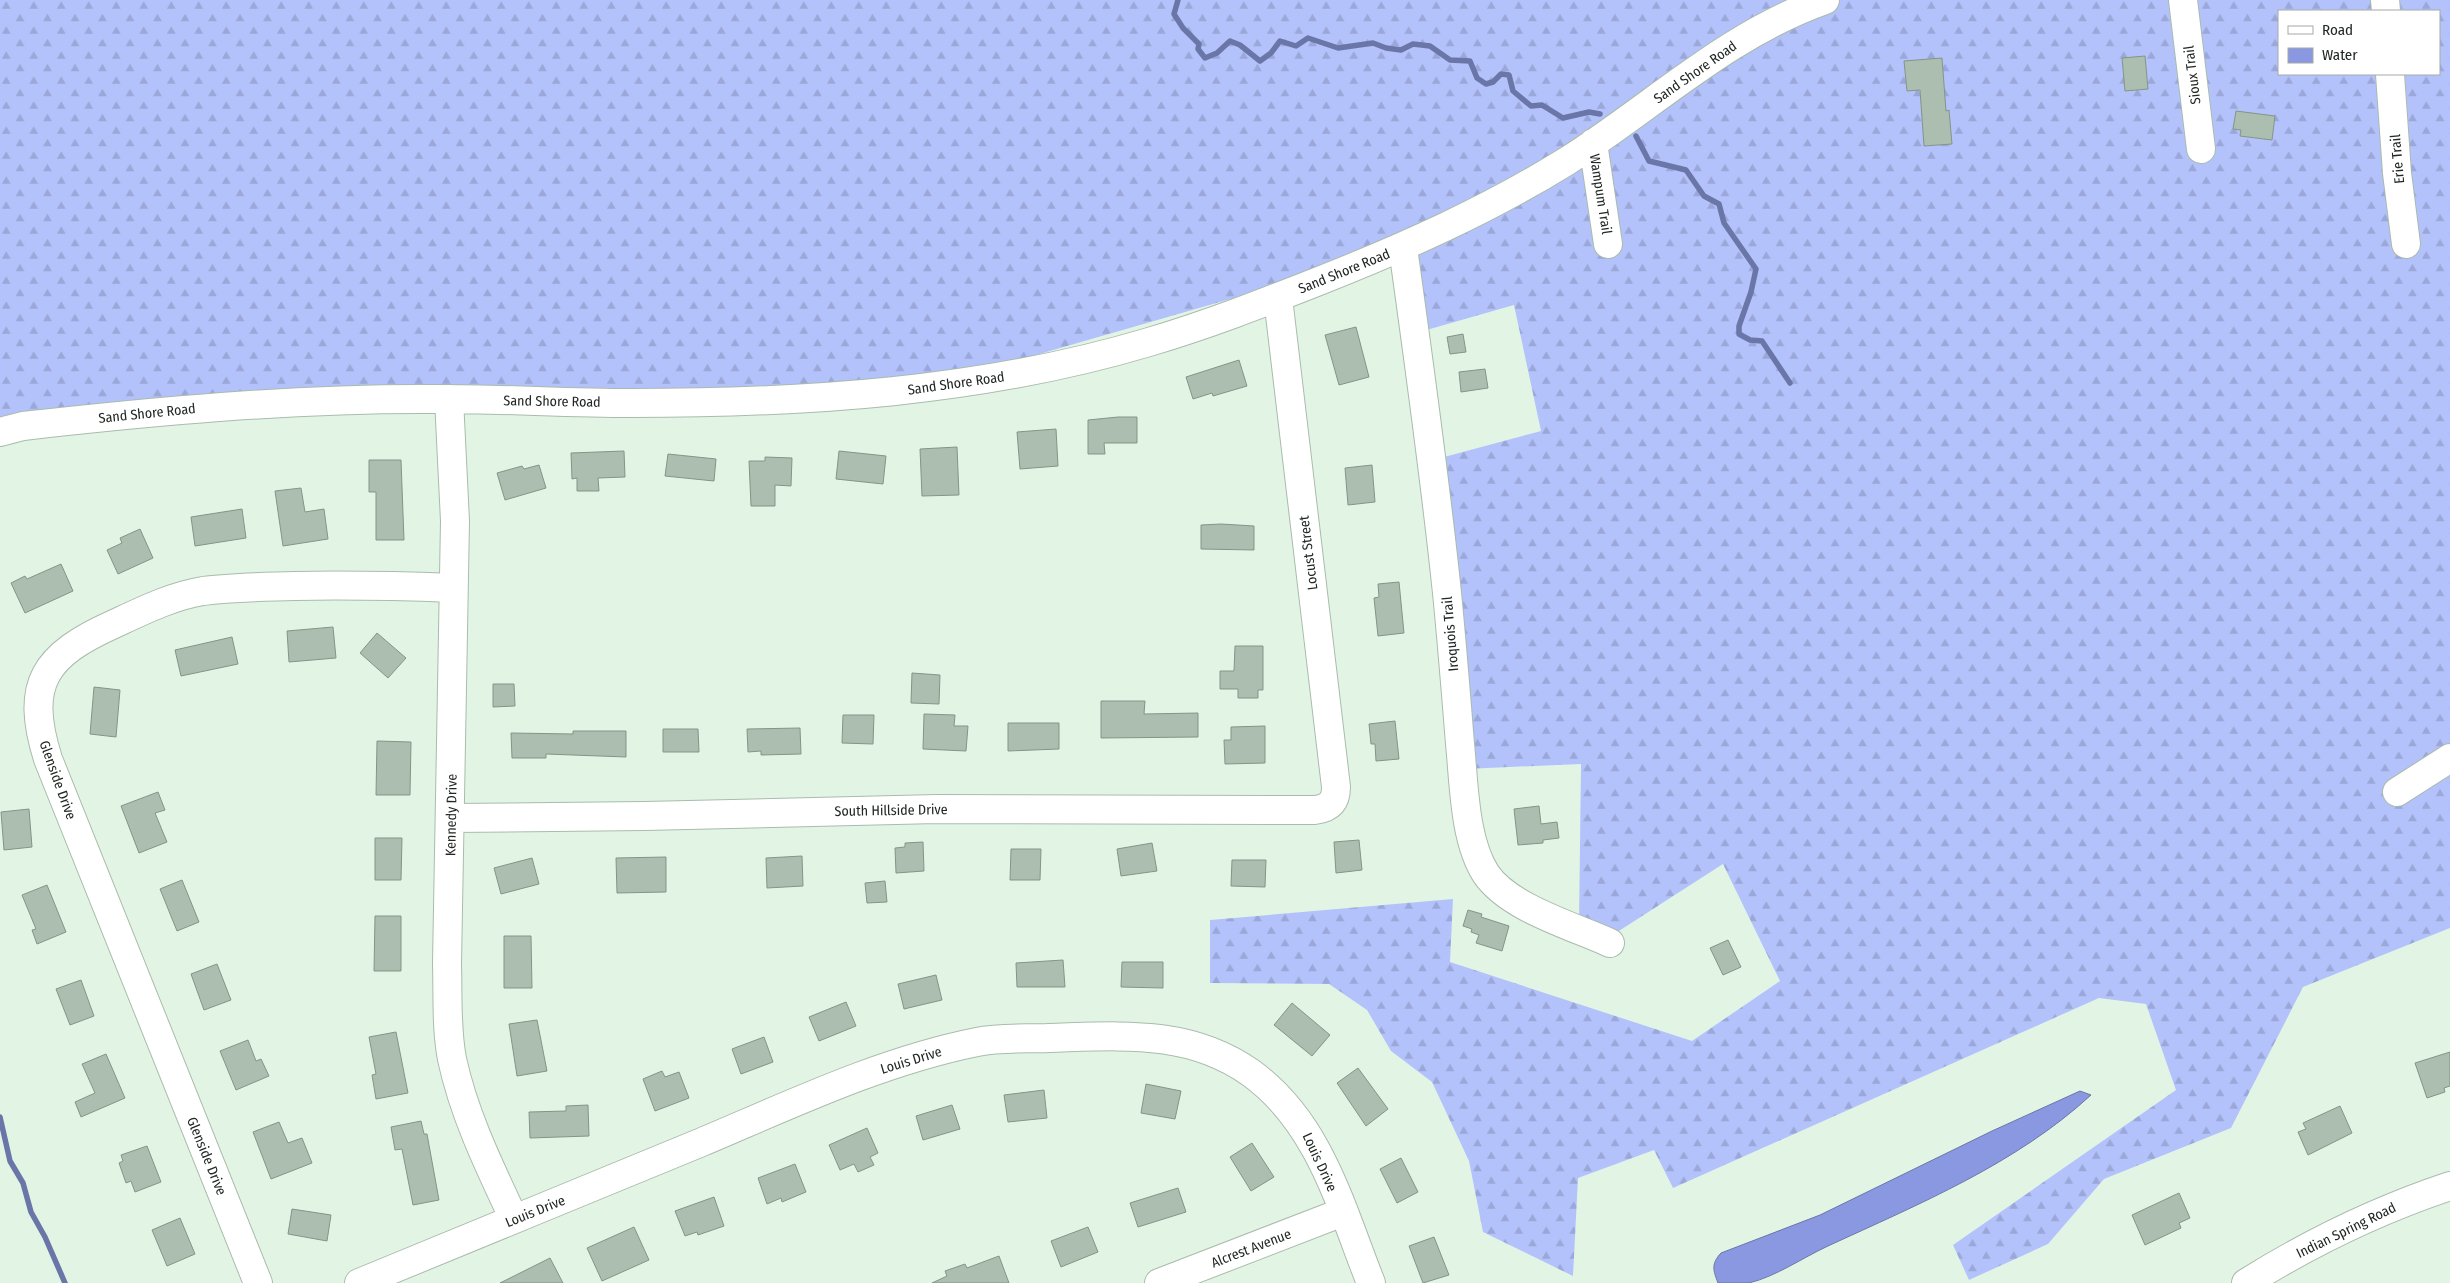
<svg xmlns="http://www.w3.org/2000/svg" width="2450" height="1283" font-family="'Fira Sans Condensed',sans-serif">
	<style>
		.forest { fill: url(#forest-firs); fill-rule: evenodd }
		.water { fill: #8998e1; stroke: #6a76a8 }
		.lines { fill: none; stroke-linecap: round; stroke-linejoin: round }
		.stream { stroke: #6a76a8; stroke-width: 5.5 }
		.building { fill: #acbeaf; stroke: #849587 }
		.minor-casing { stroke: #aabbac; stroke-width: 30 }
		.minor { stroke: #fff; stroke-width: 28 }
		.labels { text-anchor: middle; stroke-width: 5; stroke-linejoin: round; paint-order: stroke }
		.street-label { font-size: 14px; fill: #212722; stroke: #fff }
	</style>
	<defs>
		<pattern id="forest-firs" width="22" height="20" patternUnits="userSpaceOnUse" patternTransform="scale(1.25)"><rect width="22" height="20" fill="#b4c2fc"/><path d="M5 1l3.5 6h-7zM16 11l3.5 6h-7z" fill="#9aa7d8"/></pattern>
	</defs>
	<rect width="100%" height="100%" fill="#e2f5e5"/>
	<path class="forest" d="M0,0H2450V928L2303,987L2231,1128L2104,1179L2048,1244L1969,1280L1953,1245L2176,1090L2146,1004L2099,998L1673,1188L1654,1150L1578,1178L1573,1276L1483,1232L1469,1161L1432,1082L1391,1051L1367,1010L1329,984L1210,983V920L1453,899L1450,962L1692,1041L1780,981L1723,864L1608,938L1579,925L1581,764L1465,769L1433,460L1541,431L1514,305L1416,333L1397,251L939,383L11,425L0,432ZM2279,11H2439V74H2279Z"/>
	<path class="water" d="M2080,1091L2091,1095C2016,1164 1919,1204 1828,1246C1802,1258 1777,1276 1749,1283C1740,1283 1727,1283 1718,1283C1713,1270 1711,1264 1721,1253L1820,1215L1992,1131Z"/>
	<g class="lines">
		<path class="stream" d="M1178,0L1174,14L1183,28L1199,44L1198,49L1205,58L1217,53L1230,41L1240,45L1260,61L1271,53L1280,41L1296,46L1308,38L1338,48L1373,43L1386,48L1401,50L1413,44L1430,46L1450,60L1470,61L1477,78L1486,84L1493,82L1501,74L1509,75L1513,91L1531,106L1542,105L1563,118L1589,112L1600,114
			M1636,136L1649,161L1686,170L1704,196L1719,204L1724,223L1756,269L1751,292L1739,326V334L1750,340L1762,341L1790,383
			M0,1117L10,1161L23,1183L31,1212L45,1237L65,1283"/>
	</g>
	<path class="building" d="M2145,56L2148,89L2125,91L2122,58Z
		M1942,58L1946,111L1949,110L1952,144L1924,146L1920,90L1907,91L1904,61Z
		M2236,111L2275,116L2272,140L2240,136L2241,130L2233,129Z
		M1356,327L1369,377L1339,385L1325,335Z
		M1463,334L1466,352L1450,354L1447,337Z
		M1239,360L1247,386L1213,396L1212,393L1193,399L1186,377Z
		M1485,369L1488,388L1461,392L1459,372Z
		M1118,417H1137V443H1104L1105,454H1088V420Z
		M1056,429L1058,466L1020,469L1017,432Z
		M957,447L959,495L922,496L920,449Z
		M624,451L625,477L598,478L599,491H577V478L572,479L571,453Z
		M839,451L886,456L883,484L836,479Z
		M668,454L716,459L714,481L665,476Z
		M765,457L792,458L791,486L775,485V506H751L749,461H765Z
		M369,460H401L404,540H376V492H369Z
		M539,465L546,488L505,500L497,473L522,466L524,469Z
		M1372,465L1375,502L1348,505L1345,468Z
		M301,488L305,512L324,509L328,539L283,546L275,491Z
		M242,509L246,538L195,546L191,517Z
		M1221,524L1254,526V550L1201,549V525Z
		M140,529L153,558L118,574L107,550L122,543L120,538Z
		M61,564L73,591L25,613L11,583L25,576L27,579Z
		M1399,582L1404,633L1378,636L1374,598L1379,597L1378,584Z
		M333,627L336,658L289,662L287,631Z
		M377,633L406,658L388,678L360,653Z
		M232,637L238,664L181,676L175,650Z
		M1235,646H1263V690H1258V698H1238V689H1220V671H1234Z
		M912,673L940,675L939,704L911,703Z
		M493,684H514L515,706L493,707Z
		M94,687L120,690L116,737L90,734Z
		M1101,701H1145L1144,714L1198,713V737L1101,738Z
		M924,714L955,715L954,726H968L966,751L923,749Z
		M843,715H874L873,744L842,743Z
		M1395,721L1399,759L1376,761L1375,744H1371L1369,724Z
		M1008,723H1059V749L1008,751Z
		M1265,726V763L1225,764L1224,740H1231V727Z
		M800,728L801,754L761,755V751L748,752L747,729Z
		M663,729H698L699,752H663Z
		M573,731H626V757L546,754V758H512L511,733L573,734Z
		M377,741L411,742L410,795H376Z
		M158,792L165,810L155,813L167,842L139,853L121,806Z
		M1539,806L1541,824L1557,822L1559,838L1543,840V843L1518,845L1514,809Z
		M29,809L32,847L4,850L1,812Z
		M375,838H402L401,880H375Z
		M1359,840L1362,870L1336,873L1334,842Z
		M923,842L924,871L896,873L895,848L905,847V843Z
		M1152,843L1157,871L1121,876L1117,849Z
		M1011,849H1041L1040,880H1010Z
		M802,856L803,886L767,888L766,858Z
		M666,857V892L617,893L616,858Z
		M532,858L539,884L501,894L494,868Z
		M1232,860H1266L1265,887L1231,886Z
		M182,880L199,922L177,931L160,889Z
		M885,881L887,902L867,903L865,883Z
		M47,885L66,932L37,944L32,930L36,929L22,895Z
		M1468,910L1482,914L1481,917L1509,926L1502,951L1476,943L1479,935L1471,932L1472,929L1463,926Z
		M375,916H401V971H374Z
		M504,936H531L532,988H504Z
		M1728,940L1741,967L1723,975L1710,948Z
		M1063,960L1065,987H1017L1016,963Z
		M1122,962H1163V988L1121,987Z
		M217,964L231,1000L204,1010L191,974Z
		M936,975L942,1000L904,1009L898,984Z
		M81,980L94,1016L70,1025L56,989Z
		M846,1002L856,1026L819,1041L809,1017Z
		M1292,1003L1330,1035L1312,1056L1274,1025Z
		M537,1020L547,1071L517,1076L509,1024Z
		M396,1032L408,1093L376,1099L372,1075L376,1074L369,1037Z
		M764,1037L773,1062L741,1074L732,1049Z
		M248,1040L256,1061L261,1059L269,1076L236,1090L220,1051Z
		M2450,1052V1086L2444,1088L2445,1092L2427,1098L2415,1063Z
		M106,1054L125,1098L81,1117L75,1102L95,1093L82,1064Z
		M1358,1068L1388,1109L1366,1126L1337,1083Z
		M662,1071L665,1077L679,1072L689,1098L655,1111L643,1079Z
		M1146,1084L1181,1091L1175,1119L1141,1113Z
		M1044,1090L1047,1118L1008,1122L1004,1095Z
		M588,1105L589,1136L530,1138L529,1112L566,1111V1106Z
		M952,1105L960,1129L923,1140L916,1116Z
		M2340,1106L2352,1133L2308,1155L2298,1132L2306,1129L2303,1123Z
		M421,1121L424,1134H427L439,1200L413,1205L402,1149L395,1150L391,1127Z
		M279,1122L288,1143L302,1138L312,1163L271,1179L253,1132Z
		M867,1128L878,1153L870,1157L874,1165L858,1172L854,1164L840,1170L829,1145Z
		M1252,1143L1274,1177L1251,1191L1230,1157Z
		M147,1146L161,1182L135,1192L131,1181L126,1183L119,1163L123,1161L121,1155Z
		M1401,1158L1418,1192L1397,1203L1380,1169Z
		M795,1164L806,1192L782,1202L781,1198L767,1204L758,1178Z
		M1178,1188L1186,1212L1138,1227L1130,1203Z
		M2179,1193L2190,1218L2179,1223L2181,1228L2145,1245L2132,1215Z
		M714,1197L724,1226L698,1235L697,1232L685,1236L675,1211Z
		M292,1209L331,1215L327,1241L288,1234Z
		M180,1218L195,1254L167,1266L152,1230Z
		M634,1227L649,1260L602,1281L587,1248Z
		M1088,1227L1098,1252L1061,1267L1051,1241Z
		M1434,1237L1449,1275L1423,1283L1409,1246Z
		M999,1256L1009,1283H932L947,1276L945,1271L965,1264L967,1268Z
		M550,1258L563,1283H500Z"/>
	<g class="lines">
		<g class="minor-casing">
			<path id="minor" d="M2183,0L2201,149
				M2385,0L2386,11
				M2390,74L2397,173L2406,244
				M1593,143L1608,244
				M1403,248C1419,363 1435,477 1447,593C1452,643 1456,694 1460,744C1464,783 1464,840 1486,874C1509,908 1573,926 1610,943
				M449,399L455,521L447,964C448,996 446,1028 452,1059C464,1115 490,1168 514,1219
				M0,432L23,426C156,411 288,399 422,399C491,398 561,403 631,403C805,403 982,392 1149,342C1207,325 1263,303 1319,281C1405,247 1488,210 1567,161C1652,107 1728,34 1825,0
				M2397,792L2450,758
				M451,818L645,816L937,809L1315,810C1329,808 1336,802 1336,787L1278,298
				M258,1283L48,759C24,683 45,655 114,624C142,611 172,596 203,591C233,587 263,587 294,586C347,585 400,586 453,588
				M359,1283C473,1236 588,1189 702,1142C792,1104 882,1061 977,1042C1000,1037 1026,1039 1049,1038C1121,1036 1189,1029 1251,1073C1320,1123 1341,1208 1371,1283
				M1159,1283L1343,1212
				M2246,1283C2310,1243 2378,1210 2450,1186"/>
		</g>
		<use href="#minor" class="minor"/>
	</g>
	<g class="labels">
		<g class="street-label">
			<text transform="translate(1695 72) rotate(-35)" y="5">Sand Shore Road</text>
			<text transform="translate(2192 75) rotate(-97)" y="5">Sioux Trail</text>
			<text transform="translate(2397 159) rotate(-95)" y="5">Erie Trail</text>
			<text transform="translate(1601 194) rotate(81)" y="5">Wampum Trail</text>
			<text transform="translate(1344 271) rotate(-22)" y="5">Sand Shore Road</text>
			<text transform="translate(956 383) rotate(-8)" y="5">Sand Shore Road</text>
			<text transform="translate(552 401) rotate(1)" y="5">Sand Shore Road</text>
			<text transform="translate(147 413) rotate(-6)" y="5">Sand Shore Road</text>
			<text transform="translate(1308 553) rotate(-97)" y="5">Locust Street</text>
			<text transform="translate(1450 634) rotate(-95)" y="5">Iroquois Trail</text>
			<text transform="translate(58 780) rotate(70)" y="5">Glenside Drive</text>
			<text transform="translate(891 810) rotate(-1)" y="5">South Hillside Drive</text>
			<text transform="translate(451 815) rotate(-89)" y="5">Kennedy Drive</text>
			<text transform="translate(911 1060) rotate(-17)" y="5">Louis Drive</text>
			<text transform="translate(207 1156) rotate(68)" y="5">Glenside Drive</text>
			<text transform="translate(1320 1162) rotate(65)" y="5">Louis Drive</text>
			<text transform="translate(535 1211) rotate(-22)" y="5">Louis Drive</text>
			<text transform="translate(2346 1230) rotate(-26)" y="5">Indian Spring Road</text>
			<text transform="translate(1251 1248) rotate(-21)" y="5">Alcrest Avenue</text>
		</g>
	</g>
	<rect x="2278" y="10" width="162" height="65" fill="#ffffff" stroke="#a6a9a7"/>
	<rect x="2288" y="26" width="25" height="8" fill="#ffffff" stroke="#a6a9a7"/>
	<text x="2322" y="35" font-size="15" fill="#212722">Road</text>
	<rect x="2288" y="48" width="25" height="15" fill="#8998e1" stroke="#a6a9a7"/>
	<text x="2322" y="60" font-size="15" fill="#212722">Water</text>
</svg>
